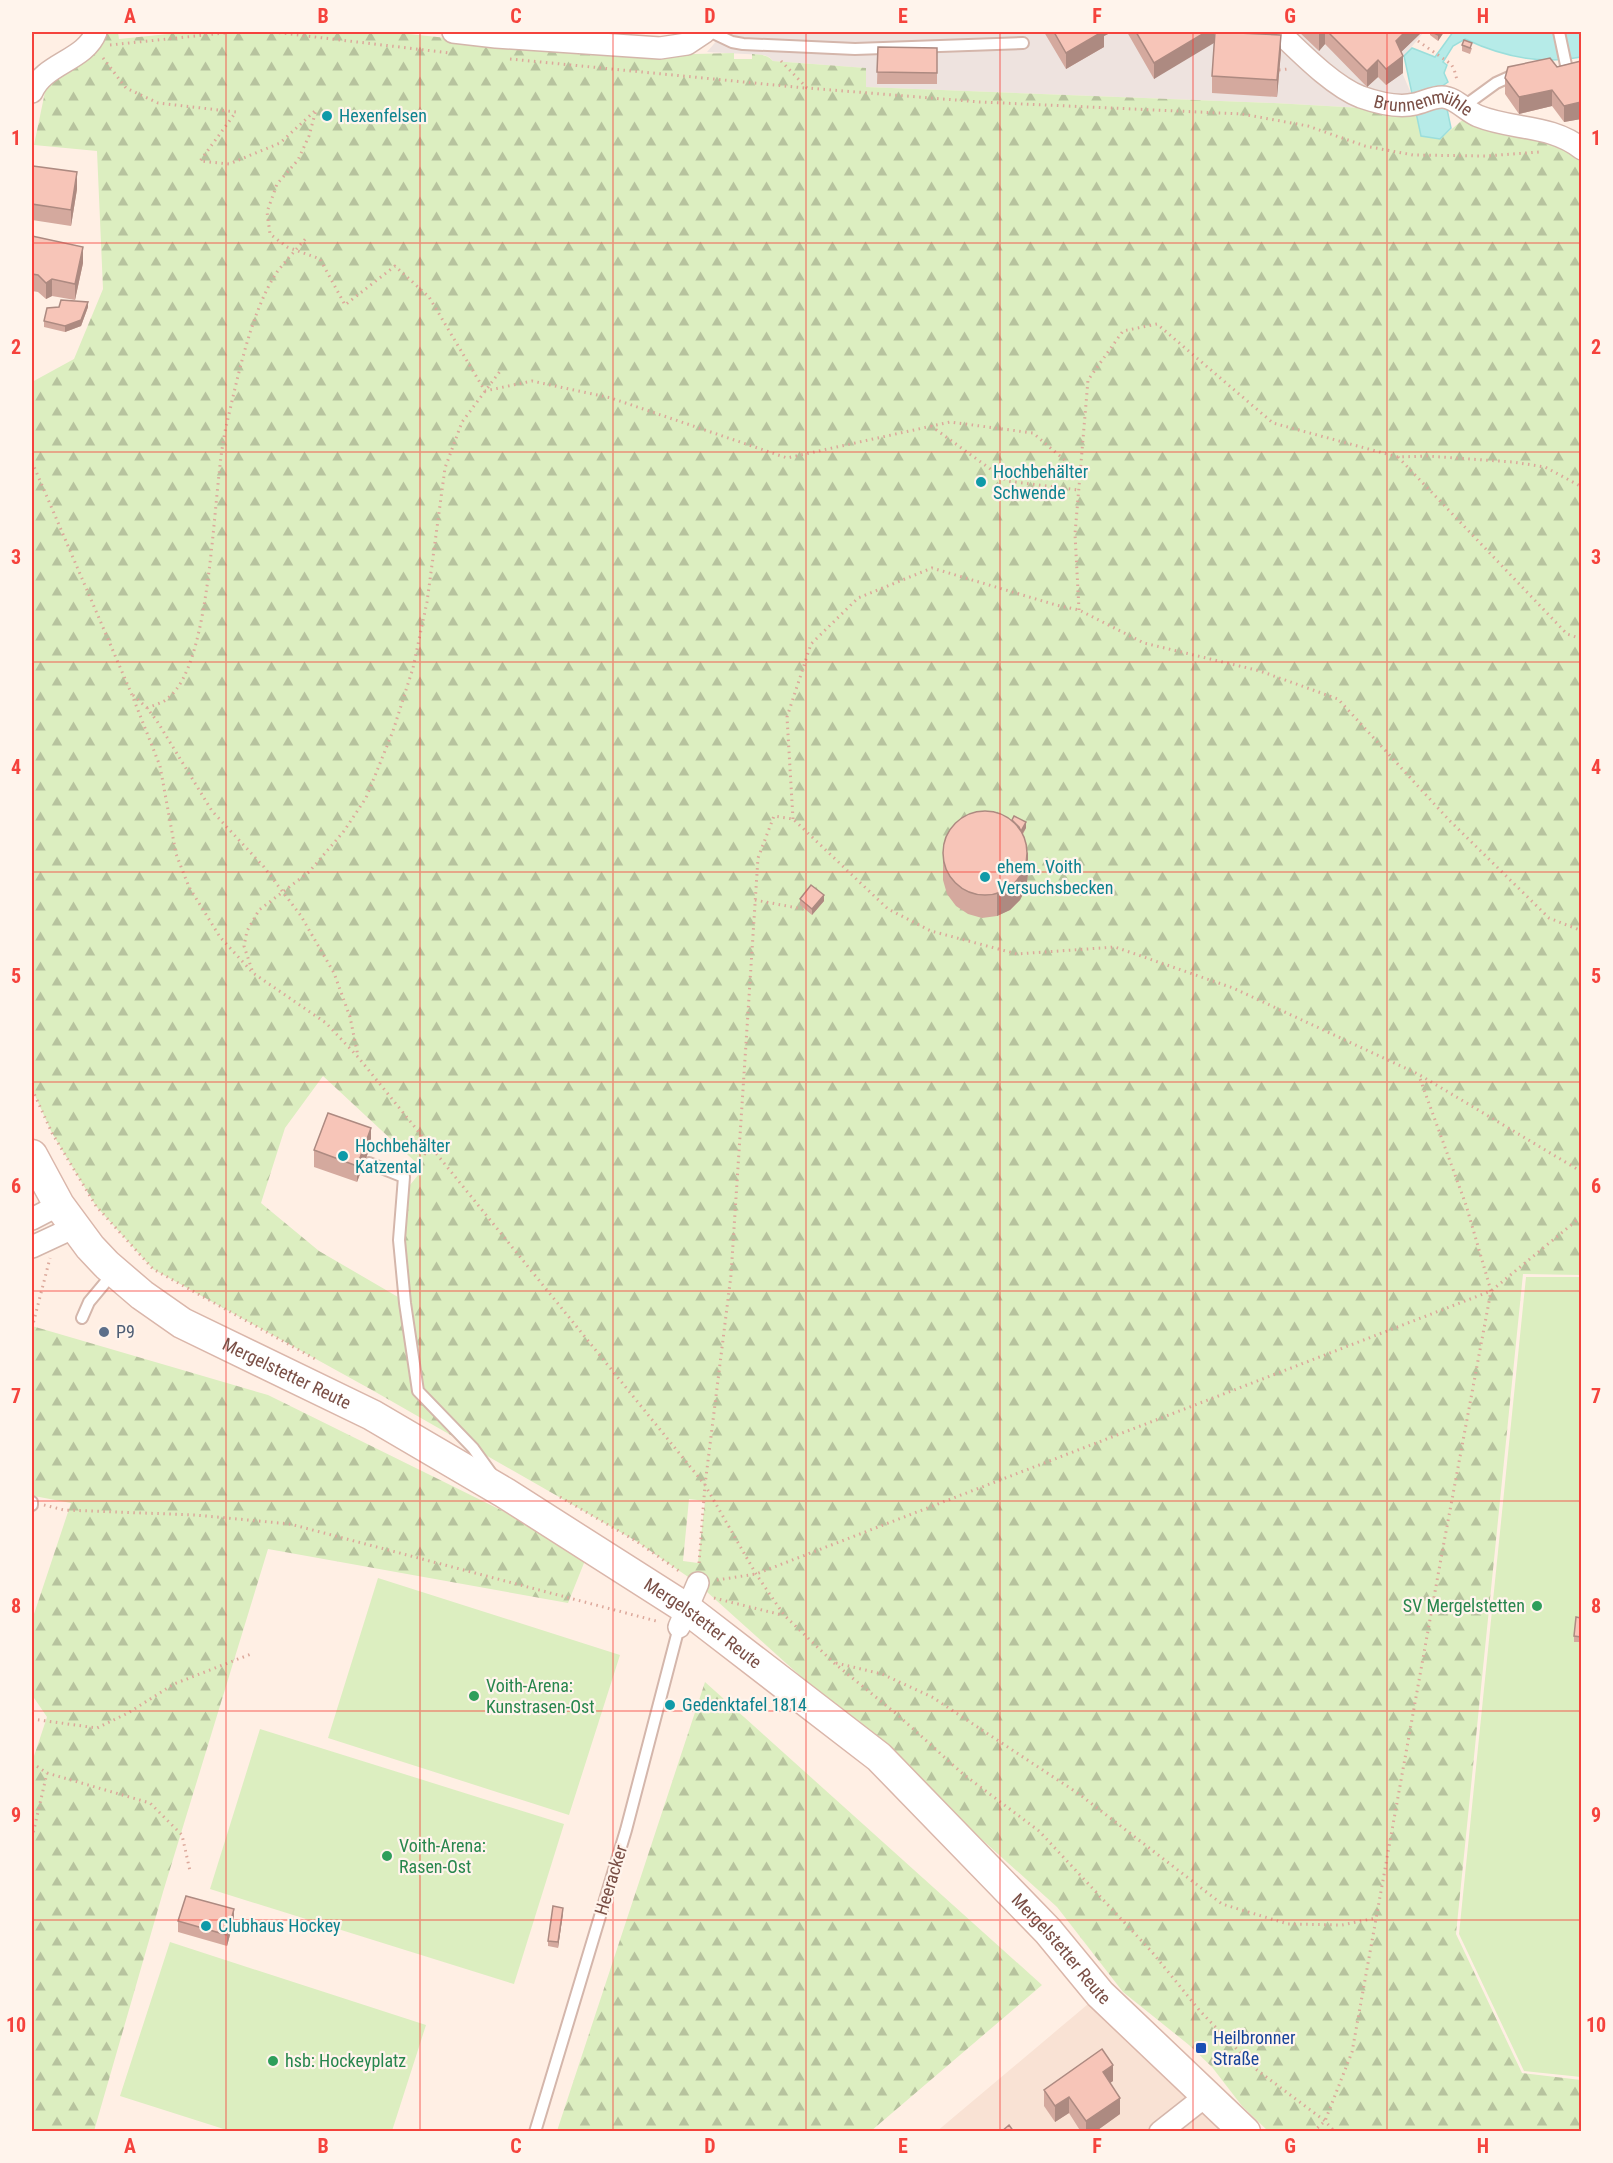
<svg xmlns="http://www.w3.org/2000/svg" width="1613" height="2163" font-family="'Roboto Condensed',sans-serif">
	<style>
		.residential { fill: #f9e2d4 }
		.industrial { fill: #eee3df }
		.forest { fill: url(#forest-firs); fill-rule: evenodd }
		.garden { fill: #dceec0 }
		.water { fill: #b6ebe8; stroke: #9bdedb; stroke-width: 1.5 }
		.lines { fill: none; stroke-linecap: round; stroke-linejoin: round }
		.lane-casing { stroke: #d4b6ab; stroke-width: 14 }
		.street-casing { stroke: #d4b6ab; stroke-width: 24 }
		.secondary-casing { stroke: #dab6aa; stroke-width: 33 }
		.path { stroke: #dca89b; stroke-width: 3; stroke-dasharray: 1.5 4.5; stroke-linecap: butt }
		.lane { stroke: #fff; stroke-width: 10 }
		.street { stroke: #fff; stroke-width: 21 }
		.secondary { stroke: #fff; stroke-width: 30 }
		.wall { fill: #d4a99e }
		.shaded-wall { fill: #ad8a81 }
		.building { fill: #f7c5b8; stroke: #ad8a81; stroke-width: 1.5 }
		.grid { fill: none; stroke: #f5423c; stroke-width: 1.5; stroke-opacity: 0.55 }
		.culture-dot { fill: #0f9aa8; stroke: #fff4ec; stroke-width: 2 }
		.service-dot { fill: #5c6f8a; stroke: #fff4ec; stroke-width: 2 }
		.leisure-dot { fill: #2e9e5b; stroke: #fff4ec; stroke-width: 2 }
		.transit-dot { fill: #1a4fb4; stroke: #fff4ec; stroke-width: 2 }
		.labels { text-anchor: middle; stroke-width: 4.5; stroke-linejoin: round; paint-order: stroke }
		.street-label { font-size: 18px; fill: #7a4f46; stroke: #fff4ec }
		.culture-label { font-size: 18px; fill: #0d838f; stroke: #fff4ec; text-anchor: start }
		.service-label { font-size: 18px; fill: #4e5e75; stroke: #fff4ec; text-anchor: start }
		.leisure-label { font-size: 18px; fill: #27864d; stroke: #fff4ec; text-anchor: start }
		.transit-label { font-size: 18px; fill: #164399; stroke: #fff4ec; text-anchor: start }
		.neatline { fill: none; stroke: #f5423c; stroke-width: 2 }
		.grid-label { font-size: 20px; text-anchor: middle; font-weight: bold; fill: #f5423c }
	</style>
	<defs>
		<pattern id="forest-firs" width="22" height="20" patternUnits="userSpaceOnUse" patternTransform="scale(1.5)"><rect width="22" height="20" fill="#dceec0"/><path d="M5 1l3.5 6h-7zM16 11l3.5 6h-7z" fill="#b7c39e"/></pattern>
	</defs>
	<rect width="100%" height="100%" fill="#ffefe4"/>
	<path class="residential" d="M1100,1994L1245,2132H936Z"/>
	<path class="industrial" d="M724,32H1424L1398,63L1413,98L1416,111L1274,103L865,87V68L773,61L769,57L764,55L707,52Z"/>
	<path class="forest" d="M101,32H118L119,39L188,32H389L583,52L654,55L734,53V59H752V54C761,55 767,54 773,61L866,68V87L1274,103L1416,111L1440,139L1466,117L1545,136L1581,155V1275L1523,1274L1456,1934L1522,2073L1581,2080V2131H1268L1242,2106L1212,2067L1189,2045L1123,1992L1057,1907L697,1583L636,1541L372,1390L153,1269L96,1206L52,1133L32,1089V382L74,359L103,289L97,151L34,145L46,87L86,59ZM323,1076L423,1169L401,1196L397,1241L398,1297L319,1251L261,1203L285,1128ZM689,1499L705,1501L698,1563L683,1561Z
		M32,1326L268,1395L588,1553L568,1603L268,1549L163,1892L94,2131H32V1762L47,1717L32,1695V1620L71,1503L34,1496L32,1493Z
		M705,1682L1042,1985L871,2131H557Z"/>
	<path class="garden" d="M1526,1277H1581V2077L1524,2071L1459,1934Z
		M378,1578L620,1655L569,1815L328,1738Z
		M260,1729L564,1824L514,1984L210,1889Z
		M170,1942L426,2025L392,2131H230L120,2096Z"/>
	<path class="water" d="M1453,32H1581V57C1542,65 1501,56 1465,39L1453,46L1443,62L1447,65L1444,73L1448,82L1435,91L1438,103L1447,109L1451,128L1440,139L1421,136L1404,56L1412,48L1435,57Z"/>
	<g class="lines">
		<g class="lane-casing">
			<path id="lane" d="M711,32L732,42L743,44L855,49L1023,43
				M1559,32L1566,65
				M1463,107L1496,83L1516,74
				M369,1163L404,1177L399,1240L405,1303L418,1391L473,1448L491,1473
				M82,1318L89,1302L114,1272
				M32,1502V1505
				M535,2132L626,1830L679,1627"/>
		</g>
		<g class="street-casing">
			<g id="street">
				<path d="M453,32L496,37L660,48L687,44L705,32"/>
				<path id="s1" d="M1279,32C1301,53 1333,86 1361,97C1378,103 1398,108 1415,104C1424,102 1433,97 1442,97C1455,97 1466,111 1478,116C1512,130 1551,124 1582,149"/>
				<path d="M32,92C44,63 85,61 96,32"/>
				<path d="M32,1219L59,1205"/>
				<path d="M32,1247L75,1227"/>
				<path d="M679,1627L698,1583"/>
				<path d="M1160,2132L1207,2095"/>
			</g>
		</g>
		<g class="secondary-casing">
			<g id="secondary">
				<path id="s2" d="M32,1155L59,1205L90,1247L107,1265L142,1295L182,1323L372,1415L505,1493L687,1609L879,1757L1048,1931L1100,1994L1245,2132"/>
			</g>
		</g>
		<path class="path" d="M273,32L450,53
			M1418,41L1451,64L1454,69L1457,80
			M110,45L234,32
			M103,58L126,88L158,103L236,112L200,161L229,164L280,143L316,110L309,136L298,160L277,184L267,212L270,234L287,247L320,259L345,305L395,266L429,297L485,391L532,381L611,398L787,458L950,422L1033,433L1081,474
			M510,59L805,88
			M781,61L807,88L980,102L1242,114L1308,126L1365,146L1413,155L1486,156L1539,152
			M1279,70L1288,69
			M931,426L1007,481L1079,490
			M1398,457L1567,634L1582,639
			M32,462L132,695L160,766L176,854L189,887L220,937L253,973L326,1023L358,1057L705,1485L756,1574L784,1615L834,1663L899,1716L963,1774L1039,1831L1152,1952L1200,2011L1257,2070L1325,2121L1335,2132
			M1079,610L1075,534L1088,380L1123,331L1157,324L1273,423L1398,457L1427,456L1513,462L1545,467L1582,487
			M133,695L147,708L157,721L212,811L264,867L301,916L334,973L350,1017L358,1056
			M147,708C154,705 163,703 168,698C214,662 212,486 226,427C237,380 251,311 277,272C286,260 297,249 307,237
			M793,819L787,717L811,644L858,598L932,568L1056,605L1079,610L1144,643L1260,671L1338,699L1449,820L1549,918L1582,931
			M755,900L803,909
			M252,970L244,946L247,931L259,910L309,872L344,831L366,798L393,731L413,668L427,602L445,468L462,422L501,370
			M32,1089L52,1133L96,1206L153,1269L317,1360
			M412,1168L431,1147
			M32,1328L50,1258
			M560,1497L636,1541L682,1573
			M44,1505L64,1510L195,1515L290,1524L660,1622
			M699,1563L705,1485L731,1275L758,858L774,816L793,819L888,909L931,931L1017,954L1115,947L1233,988L1418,1074L1577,1169H1582
			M717,1580L756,1574L1491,1291L1582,1216
			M714,1598L782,1615
			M836,1663L882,1674L932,1697L1079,1794L1222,1904L1288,1924L1342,1925L1376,1918
			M32,1719L97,1728L128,1713L174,1684L251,1654
			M32,1763L47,1773L150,1803L182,1835L190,1871
			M32,1838L47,1773
			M1313,2132L1325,2121L1352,2052L1442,1553L1491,1291L1466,1205L1419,1076"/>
		<use href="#lane" class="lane"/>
		<use href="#street" class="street"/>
		<use href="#secondary" class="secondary"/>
	</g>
	<path class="wall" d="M1044,32H1112L1104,36V47L1066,69Z
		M1127,32H1214L1154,79Z
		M1299,32H1422L1401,52L1403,73L1386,85L1378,77L1367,87L1325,44L1319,51Z
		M1430,32H1444L1438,41L1430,35Z
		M1462,45L1472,48L1470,54L1462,51Z
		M878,47L937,48V84H877Z
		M1281,52L1277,97L1212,93V76Z
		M1581,61V119L1564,122L1552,106L1519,114L1505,94V78Z
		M32,176L77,189L71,226L32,220Z
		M32,236L83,263L75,300L52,296L46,299L38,292L32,291Z
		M88,307L81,326L65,332L44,327V321Z
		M1026,828L1023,834L1028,874L1026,888L1020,900L1010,910L997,916L982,918L968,914L956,906L947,894L943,880V859Z
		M800,899L824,901L812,915L800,905Z
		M371,1145L357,1182L314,1167V1150Z
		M1581,1618V1642H1574V1636Z
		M563,1913L558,1948L548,1946V1941Z
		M234,1920L227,1946L178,1932V1921Z
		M1113,2081L1110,2083L1120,2114L1095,2132H1081L1069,2113L1055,2122L1044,2106V2090Z"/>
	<path class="shaded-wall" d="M1099,32H1112L1104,36V47L1066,69V53Z
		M1206,32H1214V43L1154,79V63Z
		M1321,32H1325V44L1319,51V34Z
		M1405,32H1422L1396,57V41Z
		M1440,32H1444L1438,41V35Z
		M1281,35V52L1277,97V80Z
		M1403,56V73L1386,85V69Z
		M1378,60V77L1367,87V71Z
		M1552,90V106L1519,114V97Z
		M1581,102V119L1564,122V106Z
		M77,172V189L71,226V210Z
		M83,247V263L75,300V284Z
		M52,279V296L46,299V283Z
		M88,302V307L81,326L65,332V326Z
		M1026,822V828L1019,839V834Z
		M1028,852V874L1026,888L1020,900L1010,910L997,916V894Z
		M824,895V901L812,915V909Z
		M371,1128V1145L357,1182V1166Z
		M563,1908V1913L558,1948V1942Z
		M234,1909V1920L227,1946V1935Z
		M1113,2065V2081L1103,2088V2072Z
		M1069,2097V2113L1055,2122V2106Z
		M1120,2098V2114L1095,2132H1086V2121Z"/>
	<path class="building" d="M1054,32H1102L1066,53Z
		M1136,32H1206L1154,63Z
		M1215,32L1281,35L1277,80L1212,76Z
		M1328,32H1405L1396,41L1403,56L1386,69L1378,60L1367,71Z
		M1432,32H1440L1438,35Z
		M1464,40L1472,43L1470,48L1462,45Z
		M878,47L937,48V73L877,72Z
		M1550,58L1557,67L1581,61V102L1564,106L1552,90L1519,97L1505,78L1508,67Z
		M33,166L77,172L71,210L32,204V176Z
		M32,236L83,247L75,284L52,279L46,283L38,275L32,274Z
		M61,300L88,302L81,320L65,326L44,321L47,308L59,307Z
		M943 853a42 42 0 1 1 84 0a42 42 0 1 1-84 0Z
		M1014,816L1026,822L1021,831L1019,827L1012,820Z
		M811,885L824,895L812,909L800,899Z
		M328,1113L371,1128L357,1166L314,1150Z
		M1576,1617L1581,1618V1637L1574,1636Z
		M186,1896L234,1909L227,1935L178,1921Z
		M553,1906L563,1908L558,1942L548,1941Z
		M1102,2049L1113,2065L1103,2072L1120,2098L1086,2121L1069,2097L1055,2106L1044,2090Z
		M1009,2125L1014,2132H1001Z"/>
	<path class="grid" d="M226,32V2132M420,32V2132M613,32V2132M806,32V2132M1000,32V2132M1193,32V2132M1387,32V2132M32,243H1582M32,452H1582M32,662H1582M32,872H1582M32,1082H1582M32,1291H1582M32,1501H1582M32,1711H1582M32,1920H1582"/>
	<g class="culture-dot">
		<circle cx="327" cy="116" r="6"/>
		<circle cx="981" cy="482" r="6"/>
		<circle cx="985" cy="877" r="6"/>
		<circle cx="343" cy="1156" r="6"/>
		<circle cx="670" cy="1705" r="6"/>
		<circle cx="206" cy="1926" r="6"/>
	</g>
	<circle class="service-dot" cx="104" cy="1332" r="6"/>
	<g class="leisure-dot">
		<circle cx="1537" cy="1606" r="6"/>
		<circle cx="474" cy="1696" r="6"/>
		<circle cx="387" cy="1856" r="6"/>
		<circle cx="273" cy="2061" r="6"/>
	</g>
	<rect class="transit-dot" x="1195" y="2042" width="12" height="12" rx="3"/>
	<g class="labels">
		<g class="street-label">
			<text dy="6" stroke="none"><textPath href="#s1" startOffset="170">Brunnenmühle</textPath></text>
			<text dy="6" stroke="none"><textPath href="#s2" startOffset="345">Mergelstetter Reute</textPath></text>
			<text dy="6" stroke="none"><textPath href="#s2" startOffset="831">Mergelstetter Reute</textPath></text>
			<text transform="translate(611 1880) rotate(-73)" y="6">Heeracker</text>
			<text dy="6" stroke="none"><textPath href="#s2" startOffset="1317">Mergelstetter Reute</textPath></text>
		</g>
		<g class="culture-label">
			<text x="339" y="122">Hexenfelsen</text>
			<text x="993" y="478">Hochbehälter<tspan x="993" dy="21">Schwende</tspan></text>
			<text x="997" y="873">ehem. Voith<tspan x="997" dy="21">Versuchsbecken</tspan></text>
			<text x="355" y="1152">Hochbehälter<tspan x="355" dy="21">Katzental</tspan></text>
			<text x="682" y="1711">Gedenktafel 1814</text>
			<text x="218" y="1932">Clubhaus Hockey</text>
		</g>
		<g class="service-label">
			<text x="116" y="1338">P9</text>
		</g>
		<g class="leisure-label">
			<text x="1525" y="1612" text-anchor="end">SV Mergelstetten</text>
			<text x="486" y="1692">Voith-Arena:<tspan x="486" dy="21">Kunstrasen-Ost</tspan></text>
			<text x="399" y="1852">Voith-Arena:<tspan x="399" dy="21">Rasen-Ost</tspan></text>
			<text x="285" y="2067">hsb: Hockeyplatz</text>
		</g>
		<g class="transit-label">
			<text x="1213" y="2044">Heilbronner<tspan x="1213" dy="21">Straße</tspan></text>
		</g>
	</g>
	<rect width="1613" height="2163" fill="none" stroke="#fff4ec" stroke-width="66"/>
	<rect x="33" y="33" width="1547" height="2097" class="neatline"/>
	<g class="grid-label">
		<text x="130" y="23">A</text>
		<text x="323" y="23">B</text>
		<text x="516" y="23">C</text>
		<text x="710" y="23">D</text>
		<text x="903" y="23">E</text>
		<text x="1097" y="23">F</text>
		<text x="1290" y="23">G</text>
		<text x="1483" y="23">H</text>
		<text x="16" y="145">1</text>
		<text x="1596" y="145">1</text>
		<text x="16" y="354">2</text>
		<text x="1596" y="354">2</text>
		<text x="16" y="564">3</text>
		<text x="1596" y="564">3</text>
		<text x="16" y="774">4</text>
		<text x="1596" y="774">4</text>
		<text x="16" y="983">5</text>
		<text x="1596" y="983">5</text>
		<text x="16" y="1193">6</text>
		<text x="1596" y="1193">6</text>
		<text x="16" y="1403">7</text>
		<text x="1596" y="1403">7</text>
		<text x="16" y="1613">8</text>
		<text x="1596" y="1613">8</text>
		<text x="16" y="1822">9</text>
		<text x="1596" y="1822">9</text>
		<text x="16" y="2032">10</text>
		<text x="1596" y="2032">10</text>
		<text x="130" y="2153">A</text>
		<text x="323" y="2153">B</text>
		<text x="516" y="2153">C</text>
		<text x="710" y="2153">D</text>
		<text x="903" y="2153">E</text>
		<text x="1097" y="2153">F</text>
		<text x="1290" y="2153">G</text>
		<text x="1483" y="2153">H</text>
	</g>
</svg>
